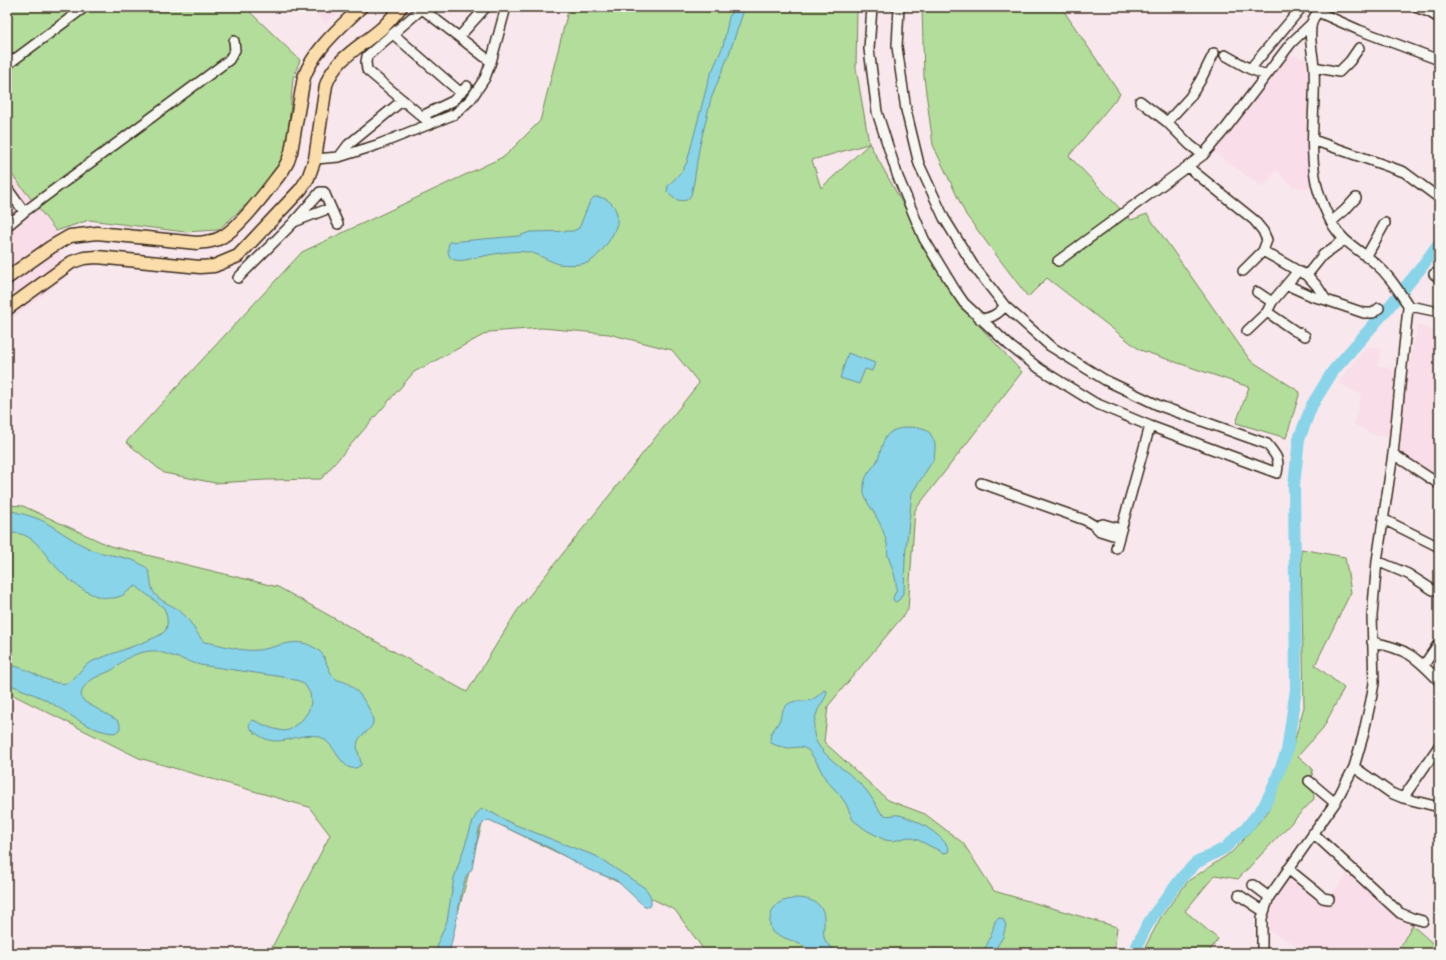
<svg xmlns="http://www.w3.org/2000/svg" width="1446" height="960" font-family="'Shantell Sans',sans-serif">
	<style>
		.built { fill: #f9dde8 }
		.green { fill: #b3dd9a; stroke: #77845c; fill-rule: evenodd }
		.water { fill: #89d4e9; stroke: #6a9098 }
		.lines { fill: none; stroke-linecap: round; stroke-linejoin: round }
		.river { stroke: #89d4e9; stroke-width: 12 }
		.minor-casing { stroke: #3b2a1e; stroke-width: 12 }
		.major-casing { stroke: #3b2a1e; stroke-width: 15 }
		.minor { stroke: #f6f6f2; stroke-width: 9 }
		.major { stroke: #faddab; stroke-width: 12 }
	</style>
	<rect width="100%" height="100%" fill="#f8e7ec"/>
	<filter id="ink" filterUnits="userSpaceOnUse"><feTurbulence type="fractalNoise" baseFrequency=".025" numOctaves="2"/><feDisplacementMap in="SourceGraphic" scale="8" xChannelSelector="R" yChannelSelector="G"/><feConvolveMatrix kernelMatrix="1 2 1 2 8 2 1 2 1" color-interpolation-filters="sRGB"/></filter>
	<g filter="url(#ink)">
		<path class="built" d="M310,7H342V8L326,24Z
			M1289,54L1315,63V189L1292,186L1276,170L1263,187L1211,150L1250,100Z
			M7,168L56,231L65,278L7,322Z
			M1418,325L1439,333V477L1400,454L1399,439L1375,435L1354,424L1362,394L1338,383L1367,347L1381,348L1377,365L1407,374Z
			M1352,867L1399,915L1412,925L1397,953H1394L1383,945L1377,953H1302L1292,942L1268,930L1271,901L1292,872L1328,901Z"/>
		<path class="green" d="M7,7H255L250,12L300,60L293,78L287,147L274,180L218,230L185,232L89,220L56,231L7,168Z
			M569,7H857L856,68L869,143L957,302L1022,372L915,510L908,610L828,706L824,742L888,800L925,814L963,843L994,891L1117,927L1114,953H706L675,910L484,817L447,953H269L330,835L309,807L139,758L7,692V505L23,506L110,546L278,587L467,692L517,611L699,383L672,350L609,334L542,328L489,332L414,372L321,479L266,480L215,483L164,473L126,442L302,252L505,156L540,121ZM868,144H869L821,188L812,160Z
			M922,7H1061L1120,94L1069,156L1131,220L1147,214L1250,360L1300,392L1286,438L1236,423L1249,387L1140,350L1047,278L1028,297L966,215L933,145L924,77Z
			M1301,549L1345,557L1351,592L1315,665L1344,688L1323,728L1298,756L1312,768L1314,799L1238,879L1215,875L1185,911L1218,939L1208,953H1142L1161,917L1188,881L1232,852L1267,813L1291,753L1304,707Z
			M1412,925L1439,949V953H1397Z"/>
		<path class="water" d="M734,7H745L729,54L711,99L699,149L694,182L691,195L687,200C678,202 674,199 667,192L668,186L682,171L687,162L709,78L723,46L729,17Z
			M594,197C609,196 619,208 617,222C616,234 598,259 587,263C579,265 567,265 559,264C548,261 539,254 528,252C512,250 494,254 479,257C472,258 462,262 455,260C446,258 448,249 449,242L519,236L530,232L573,231L579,228L590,201Z
			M848,353L875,363L872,371L865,369L859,384L840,378Z
			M909,427L923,428L930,433L935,443V450L934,459L912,493L905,558L904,591L900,599L896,602L893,600C893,596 895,594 896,591C898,580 891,566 888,556C887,551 888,545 886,540C884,533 881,525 877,518C871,506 862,499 864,485C865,472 876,467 879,456C885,435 886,430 909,427Z
			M7,510C20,513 33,516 45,522C60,531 75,542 92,550C107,556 131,556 144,566C153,572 149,582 153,591C158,601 171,604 180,611C190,619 195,632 204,642C222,644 239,652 258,650C277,648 295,636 313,647C317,649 321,652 323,655C327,662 329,674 336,679C339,681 344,681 347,683C357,688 371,708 373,720C374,730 361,733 358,741C355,749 361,757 361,765C342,780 337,740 317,736C297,732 280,749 260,736C255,733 252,731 249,726L251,721L253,720L271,728L283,731L289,730L302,720L308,712L311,703L310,693L305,685L299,681L283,677L200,665L157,651C146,650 130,655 122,662C118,664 116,668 112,670C100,676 82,680 81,697L85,702L117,720L120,724V729L115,733C89,732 67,711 44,699C32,693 19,689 7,683V664C13,666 19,667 24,669C36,674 54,686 67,683C73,682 81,668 89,663C102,656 160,639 165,631C169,624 167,615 164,608L136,586C130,588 126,595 118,597C113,599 106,598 100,597C79,591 63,575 49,559C43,551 37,542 28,537C22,533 14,533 7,533Z
			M824,690L827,691C826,699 821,703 818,710C815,717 813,728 814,734C817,753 844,768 857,781C863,786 869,793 873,800C876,804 878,809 881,813C887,818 893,814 899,815C916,819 940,833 949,848L948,852L944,853L918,840L908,837L893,841L885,840L866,830L853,820L846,804L839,794L826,780L816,761L808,750L802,747L788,748L778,746L771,743C768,732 775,730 779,721C781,718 780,715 782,712C789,697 799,703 811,700C816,698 820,694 824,690Z
			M482,809L487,810L511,823L561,843L596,856L645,888C650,894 652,898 651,905L648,907L643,905L616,880L589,870L550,848L489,820L484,822L479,829L472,869L466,876L462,890L456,923L449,953H437V948L441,935L447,921L454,878L473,821L477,813Z
			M795,898C808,898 824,902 824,918C825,925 822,933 825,940C827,946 836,950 841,953H811L802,945L773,933C767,925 770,909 779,903C783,900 790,900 795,898Z
			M999,918L1003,919L1006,925L1003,937L993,953H982C989,943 992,933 995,921Z"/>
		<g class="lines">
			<path class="river" d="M1136,953L1137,946L1146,927L1155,913L1183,876L1196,863L1225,848L1247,827L1264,806L1273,788L1287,751L1296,689L1294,485L1299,439L1312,405L1333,371L1383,314L1421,268L1439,243"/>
			<g class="minor-casing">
				<path id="minor" d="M424,7L367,56L366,62L367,70L431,124
					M872,7L869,49L877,112L898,177L924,239L955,290L964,303L1010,346L1040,369L1095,403L1150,426L1277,473C1280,458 1276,456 1267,444L1160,406L1105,380L1050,346L1005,306L973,265L944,218L919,164L906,110L897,47L899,7
					M1415,7L1429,12L1439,18
					M422,9L459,37L486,7
					M1318,12L1359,30L1439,60
					M393,34L461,93
					M459,37L491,62
					M1225,55L1250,69L1266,75
					M7,65L85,7
					M1314,67L1339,72L1350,61L1359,48
					M1250,69L1302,7
					M1140,101L1167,122L1190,145L1203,155
					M422,116L453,101L467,86
					M1167,122L1190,97L1200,81L1214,53
					M1313,140L1404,172L1439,198
					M339,157L348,145L403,100
					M315,159L339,157L377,145L455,114L471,99L485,78L491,62L506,7
					M1188,167L1254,220L1263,231L1267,240L1263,251L1243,271
					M7,188L24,212L229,60L235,50L234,41
					M294,222L330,208
					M1331,222L1345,210L1356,198
					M7,226L24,212
					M1263,251L1298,271L1307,275L1317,286L1326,300L1364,313H1373L1379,308
					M1366,257L1385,223
					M1058,261L1203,155L1226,128L1291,43L1312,23
					M1434,274L1439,278
					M1307,275L1323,255L1344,240
					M238,278L293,223L320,192H324L338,224
					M1287,285L1314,297L1326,300
					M1257,292L1272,302
					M1408,308L1415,307L1439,312
					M1267,312L1295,331L1305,336
					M980,319C992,318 998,314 1005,306
					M1247,331L1267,312L1272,302L1298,271
					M1393,454L1439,484
					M981,483L1085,520L1095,526L1100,531L1119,537
					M1383,519L1439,547
					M1095,526L1103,524L1121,529
					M1116,548L1150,426
					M1377,561L1408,574L1433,590
					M1372,642C1407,649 1415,656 1439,681
					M1424,665L1439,643
					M1354,767L1391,793L1403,798L1439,807
					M1309,781L1335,803
					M1403,798L1439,746
					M1313,833L1400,913L1412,918L1423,921
					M1288,869L1319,894L1323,898L1329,899
					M1253,885L1269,897
					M1239,895L1263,911
					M1262,953V918L1269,897L1335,803L1354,767L1363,736L1371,700L1374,683L1372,616L1377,561L1393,454L1408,308V305C1398,290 1389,275 1375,263C1357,248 1343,243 1331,222C1324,208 1317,192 1315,176C1309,141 1316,103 1314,67C1313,53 1308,36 1312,22C1314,16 1318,12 1322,7"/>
			</g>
			<g class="major-casing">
				<path id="major" d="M7,278L51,247L70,236L97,233L197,243C204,242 211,242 218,239C239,230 268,189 283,170L288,161L291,152L304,77C315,48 340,28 361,7
					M7,309L72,262L84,258L97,257L200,267L214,266L238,256L301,189L308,178L315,159L326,85C335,58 362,46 382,28C389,22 395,14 401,7"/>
			</g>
			<use href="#minor" class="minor"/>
			<use href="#major" class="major"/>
		</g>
	</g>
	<rect width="1446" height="960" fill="none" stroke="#f6f6f2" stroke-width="24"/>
	<rect x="12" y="12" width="1422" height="936" fill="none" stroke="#3b2a1e" stroke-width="1.5" filter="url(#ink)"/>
</svg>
